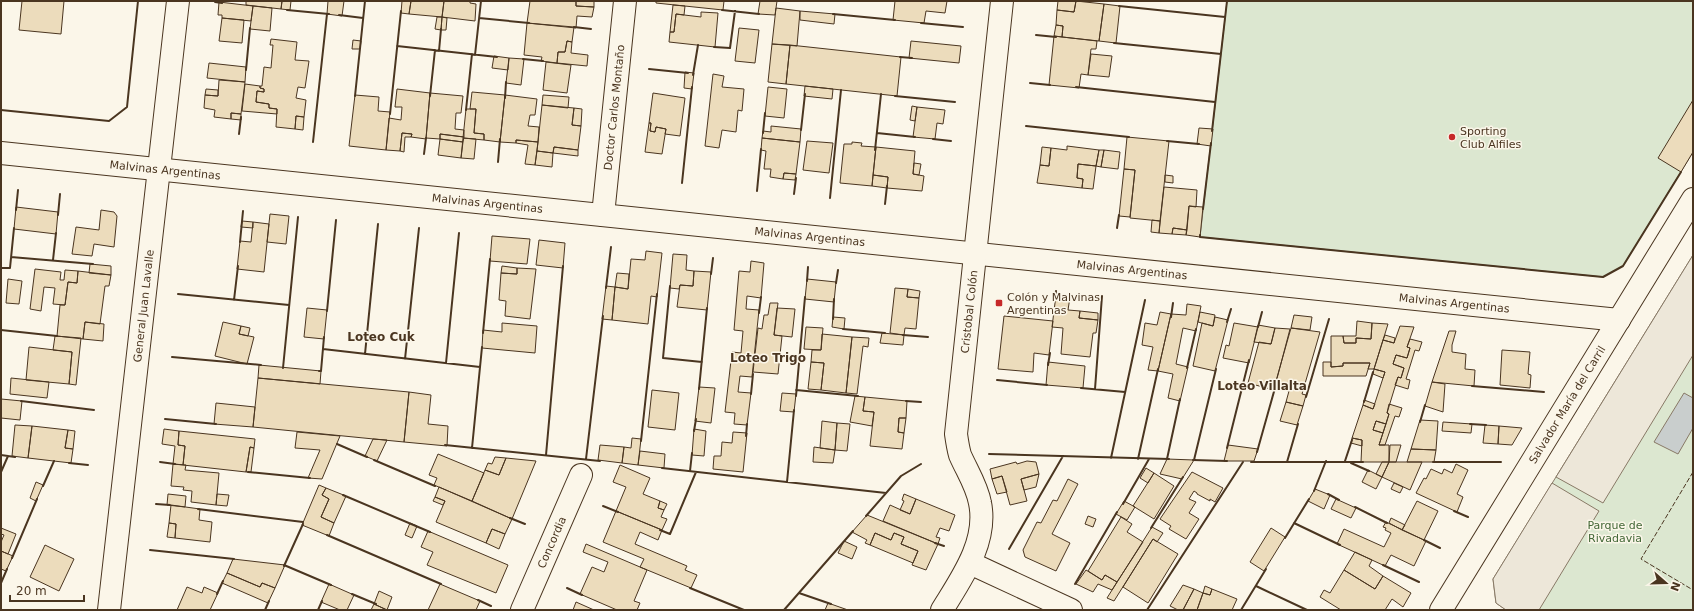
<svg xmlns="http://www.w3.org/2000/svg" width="1694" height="611" font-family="'DejaVu Sans',sans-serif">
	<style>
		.green { fill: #dce7d0; stroke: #887966 }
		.parking { fill: #ede7d9; stroke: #887966 }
		.water { fill: #c9cecd; stroke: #887966 }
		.building { fill: #ecdcbc; stroke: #4a3520 }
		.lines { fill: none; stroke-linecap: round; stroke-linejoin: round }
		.street-casing { stroke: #4a3520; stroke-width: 24 }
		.secondary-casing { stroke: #4a3520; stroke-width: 24 }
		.street { stroke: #fbf6e9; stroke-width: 22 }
		.secondary { stroke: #fbf6e9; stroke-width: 22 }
		.fence { stroke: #4a3520; stroke-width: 1; stroke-dasharray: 5 2; stroke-linecap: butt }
		.wall { stroke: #4a3520; stroke-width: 2 }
		.poi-dot { fill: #c62828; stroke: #fbf6e9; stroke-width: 1.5 }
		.labels { text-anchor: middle; stroke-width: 3; stroke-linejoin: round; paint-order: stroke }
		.street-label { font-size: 11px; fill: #4a3520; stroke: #fbf6e9 }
		.poi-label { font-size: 11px; fill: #4a3520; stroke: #fbf6e9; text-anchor: start }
		.park-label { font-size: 11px; fill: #436837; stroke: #fbf6e9 }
		.neighbourhood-label { font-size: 12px; font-weight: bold; fill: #4a3520; stroke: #fbf6e9 }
	</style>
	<rect width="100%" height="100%" fill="#fbf6e9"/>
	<path class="green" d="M1227,1H1693V152L1623,266L1603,277L1200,237Z
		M1693,255V610H1506L1496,603L1493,579Z"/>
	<path class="parking" d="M1693,255V355L1603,503L1556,477Z
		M1552,483L1599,511L1539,610H1506L1496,603L1493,579Z"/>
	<path class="water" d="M1684,393L1693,398V428L1678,454L1654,442Z"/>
	<path class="building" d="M22,1H64L61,34L19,30Z
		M246,1H282L281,9L246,5Z
		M282,1H291L290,10L281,9Z
		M328,1H344L342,16L327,14Z
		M402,1H411L409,14L401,13Z
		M411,1H444L442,17L409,14Z
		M444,1H470V3L476,4L475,21L442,17Z
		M530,1H576V6L594,7L592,17L577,16L576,28L527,23Z
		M576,1H594V7L576,6Z
		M656,1H724L723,10L656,3Z
		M760,1H777L775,15L758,14Z
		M895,1H947L945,13L926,11L924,23L893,20Z
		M1058,1H1076L1074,12L1057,10Z
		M1076,1L1104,4L1099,41L1062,37L1063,26L1056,25L1057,10L1074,12Z
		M219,2L253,6L251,21L222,18V15H218Z
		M1104,4L1120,6L1116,43L1099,41Z
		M673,5L685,6L684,15L676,14L674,32H670Z
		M253,6L272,8L270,31L250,29Z
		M776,8L800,11L797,46L772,44Z
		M800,11L835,14L834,24L800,20Z
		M701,12L718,13L715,47L669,42L670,32H674L676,14L701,17Z
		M437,17H442L441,30L435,29Z
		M442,17L447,18L446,30H441Z
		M222,18L244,20L242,43L219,41Z
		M527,23L574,27L572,42L567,41L565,52H558L557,63L541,61L542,57L524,55Z
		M1056,25L1063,26L1062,37L1054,36Z
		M739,28L759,30L755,63L735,61Z
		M1054,36L1097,41L1096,49H1091L1088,75L1081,74L1079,88L1049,85Z
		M271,39L297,42L295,60L309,61L305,88L298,87L296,98L306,100L304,117L296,116L295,129L276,127L277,109L269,108V104L256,102L257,91L264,92V89L260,88V86H262L264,67L271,68L273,45H270Z
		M353,40L361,41L360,49H352Z
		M567,41L572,42L571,53L588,55L587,66L557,63L558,52H565Z
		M911,41L961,46L959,63L909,58Z
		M772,44L790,45L786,84L768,82Z
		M790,45L901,57L897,96L786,84Z
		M1091,54L1112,56L1109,77L1088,75Z
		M494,56L509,58L508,70L492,68Z
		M509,58L524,59L521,85L506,83Z
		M546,62L571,65L567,93L543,90Z
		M209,63L246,67L245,82L207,78Z
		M685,72L694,73L692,89L684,88Z
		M713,74L724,76L722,87L744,89L742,111L738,110L736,132L722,130L719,148L705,146Z
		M219,80L245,82L241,114L231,113V119L214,117L215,110L204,108L205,95L218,96Z
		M245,84L260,86V88L264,89V92L257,91L256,102L269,104V108L277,109V114L242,111Z
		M805,86L833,89L832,99L804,96Z
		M768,87L787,89L784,118L765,116Z
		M206,89L218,90V96L205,95Z
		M397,89L430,93L426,139L411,137L412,134L402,133L400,151L386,150L389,118L401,120L402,107H395Z
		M472,92L505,95L500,142L484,140V134L474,133L476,109H470Z
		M430,93L463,96L461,113H456L455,129L464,130V137L440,134V139L426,138Z
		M653,93L685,98L680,136L665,134L666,129L656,127L655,132L650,131L651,123H649Z
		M355,95L379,97L378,111L390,112L386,150L349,146Z
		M505,95L537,99L535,115H530L528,126L539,127L538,142L516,140V143L500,142Z
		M543,95L569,97L568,108L542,105Z
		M1693,100V152L1681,172L1658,158Z
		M542,105L574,108L572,125L581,126L578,150L554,147L553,153L537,151Z
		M912,106L917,107L915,121L910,120Z
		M917,107L945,110L943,124L937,123L935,139L913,137Z
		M574,108L582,109L581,126L572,125Z
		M466,109H476L474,133L484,134V140L463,138Z
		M231,113L241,114V120L231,119Z
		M296,116L304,117L303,130L295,129Z
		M649,123H651L650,131L655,132L656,127L666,129L662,154L645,152Z
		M771,126L801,129L800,142L762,138L763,131L771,132Z
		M1199,128L1213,129L1211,146L1197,144Z
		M402,133L412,134L411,137H405L404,152L400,151Z
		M440,134L464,137L463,142L440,139Z
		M1127,137L1169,141L1160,221L1130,218L1135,170L1124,169Z
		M463,138L476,139L474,159L461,158Z
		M762,138L800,142L796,174L784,173L783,179L770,177L771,169H764L766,151L761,150Z
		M440,139L463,142L461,158L438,155Z
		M516,140L538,142L535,165L525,164L528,145L516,143Z
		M807,141L833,143L829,173L803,170Z
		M852,142L862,143L861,146L876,147L872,186L840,183L844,144H852Z
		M1067,146L1099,150L1096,166L1078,164L1077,178L1083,179L1082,188L1037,183L1040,165L1049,166L1051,148L1067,150Z
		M554,147L578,150V156L553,153Z
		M876,147L915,151L913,174L924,176L922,191L887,188L888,177L873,175Z
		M1042,147L1051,148L1049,166L1040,165Z
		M1099,150H1104L1101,167L1096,166Z
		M1104,150L1120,152L1118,169L1101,167Z
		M537,151L553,153L552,167L535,165Z
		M914,163L921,164L919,175L913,174Z
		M1078,164L1096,166L1093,189L1082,188L1083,179L1077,178Z
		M1124,169L1135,170L1130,217L1119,216Z
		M784,173L796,174L795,180L783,179Z
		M873,175L888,177L887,188L872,186Z
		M1165,175L1173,176V183L1165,182Z
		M1164,187L1197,190L1196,207L1189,206L1187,230L1173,228L1172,234L1159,233Z
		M1189,206L1203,207L1200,237L1186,235Z
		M16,207L58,212L56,234L14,229Z
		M101,210L114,212L117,216L114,247L94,244L92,256L72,254L76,227L99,230Z
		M270,214L289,216L286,244L267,242Z
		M1152,220L1160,221L1159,233L1151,232Z
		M242,221L253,222V228L241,227Z
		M253,222L269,224L264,272L237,269L240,241L251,242Z
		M1173,228L1187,230L1186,235L1172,234Z
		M492,236L530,239L527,264L490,261Z
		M539,240L565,243L563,268L536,265Z
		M646,251L662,253L657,297L651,296L648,324L612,320L615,287L628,289L631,259L645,260Z
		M673,254L687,255L686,270L694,271L693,286L680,285L679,289L670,288Z
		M751,261L764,263L761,298L747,296L746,309L759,310L752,377L740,376L738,392L751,393L747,425L734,424L735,413L725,412L732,352L741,353L743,331L734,330L739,271L750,272Z
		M90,264L111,266V275L89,273Z
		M502,266L517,268V274L501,273Z
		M517,268L536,269L530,319L505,316L506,301L499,300L501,273L517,274Z
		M35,269L61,272L60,280H64L65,270L78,271L77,283L68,282L65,305L53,304L55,288L44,287L41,311L30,309Z
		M78,271L111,275L109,286H105L100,324L85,322L83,339L57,336L60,305H65L68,282L77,283Z
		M694,271L711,272L707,310L677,307L680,285L693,286Z
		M617,273L629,274L628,289L615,287Z
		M8,279L22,281L19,304L6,303Z
		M807,279L836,282L834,302L805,299Z
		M606,286L615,287L612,320L602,319Z
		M895,288L908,289L907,297L919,298L916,329L905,328L904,335L890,333Z
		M908,289L920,291L919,298L907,297Z
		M1056,295L1070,297L1068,310L1080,311L1079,318L1098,320L1096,333H1093L1090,357L1061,354L1063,328L1052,327Z
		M770,303H778L774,335L782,336L778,374L753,372L758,328L762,329L764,315H768Z
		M1187,304L1201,306L1196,331L1183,328L1176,364L1188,367L1180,401L1168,398L1173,374L1158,371L1171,314L1186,315Z
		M307,308L327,310L324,339L304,337Z
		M777,308L795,309L792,337L774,335Z
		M1080,311L1098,313V320L1079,318Z
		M1160,312L1171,314L1158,371L1148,370L1153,347L1142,345L1145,323L1157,325Z
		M1200,312L1215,315L1213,326L1198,322Z
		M1294,315L1312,317L1310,330L1291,328Z
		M1004,316L1053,321L1049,355L1034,353L1033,372L998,369Z
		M833,317L845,318L844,329L832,327Z
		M1215,317L1228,320L1215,371L1193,366L1202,323L1213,326Z
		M1357,321L1372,323L1371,339L1356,338V343H1344L1343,336H1356Z
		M85,322L104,324L103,341L83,339Z
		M223,322L241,326L239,334L254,337L247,364L215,356Z
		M502,323L537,326L535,353L482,348L483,330L502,332Z
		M1234,323L1258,327L1249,363L1223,358L1226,345L1229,346Z
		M1372,323L1388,324L1374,369H1368L1370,363H1343V366L1331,367V336H1343L1344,343H1356V338L1371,339Z
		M1258,325L1275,328L1271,344L1254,342Z
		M241,326L250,328L248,336L239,334Z
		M1400,326L1414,327L1407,347L1410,348L1407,358L1396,355L1393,364L1404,368L1401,378L1398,377L1387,413L1389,414L1386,424L1376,421L1373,430L1383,433L1379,445H1389V462H1361L1362,440L1352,438L1363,405L1373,409L1383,378L1385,372L1374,369L1383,340L1394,343Z
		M806,327L823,328L821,350L804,349Z
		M1275,328L1290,329L1274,390L1248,383L1259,342L1271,344Z
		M1291,328L1320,332L1302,394L1306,395L1303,406L1286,402L1289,391L1274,388Z
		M1449,331H1456L1452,345V352L1466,354L1465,369L1475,370L1474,386L1432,382Z
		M882,333L904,335L903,345L880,343Z
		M822,334L852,337L846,393L821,390L824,363L811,362L812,350H821Z
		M1385,335L1395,338L1394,343L1383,340Z
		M55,336L81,338L76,385L69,384L72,352L53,350Z
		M852,337L869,338L868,347L863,346L857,394L846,393Z
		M1410,339L1422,342L1419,351L1415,350L1406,379L1410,380L1408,389L1395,385L1398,377L1401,378L1404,368L1393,364L1396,355L1407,358L1410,348L1407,347Z
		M29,347L72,352L69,384L26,380Z
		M1502,350L1530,352L1528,374L1531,375L1530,388L1500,385Z
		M811,362L824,363L821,390L808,389Z
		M1048,362L1085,366L1083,388L1046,385Z
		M1323,362H1331V367L1343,366V363H1370L1366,376H1323Z
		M259,365L321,371L320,384L258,378Z
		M1374,369L1385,372L1383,378L1373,374Z
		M11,378L49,382L47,398L10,394Z
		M258,378L409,392L404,442L253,427Z
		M1432,382L1445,384L1443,412L1425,406Z
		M699,387L715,388L711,423L695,421Z
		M652,390L679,393L675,430L648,427Z
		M409,392L431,395L428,424L448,426L447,446L404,442Z
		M782,393L796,394L794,412L780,411Z
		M855,396L865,397L863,411L874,412L872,426L850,422Z
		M865,397L907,401L906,418H899L898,432L904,433L902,449L870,446L874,412L863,411Z
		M1,399L22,401L20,420L1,418Z
		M1364,400L1375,404L1373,409L1363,405Z
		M1286,402L1303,406L1297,425L1280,421Z
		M216,403L255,407L253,427L214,424Z
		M1389,404L1402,408L1399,417L1395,416L1385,445H1379L1389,414L1387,413Z
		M899,418H906L904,433L898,432Z
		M1420,420L1438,421L1436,450L1411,449Z
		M822,421L837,423L835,450L820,448Z
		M1376,421L1386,424L1383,433L1373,430Z
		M1443,422L1472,424L1471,433L1442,431Z
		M837,423L850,424L847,451L835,450L833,463L813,462L814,447L835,450Z
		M15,425L32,426L28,458L12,456Z
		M1485,425L1499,426L1498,444L1483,443Z
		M32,426L68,430L65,448L73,449L71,463L28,458Z
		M1499,426L1522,428L1512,445L1498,444Z
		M164,429L179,431L178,445L185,446L183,465L173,464L175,446L162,444Z
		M694,429L706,431L704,456L692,455Z
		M68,430L75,431L73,449L65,448Z
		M179,431L255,439L254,448L250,447L246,472L183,465L185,446L178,445Z
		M297,432L340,436L322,479L308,478L320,450L295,448Z
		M733,432L747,433L743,472L713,469L714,456H721L722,442L732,443Z
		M632,438L641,439L638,465L622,463L624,447L631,448Z
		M1352,438L1362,440V446L1351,443Z
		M373,439L387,440L377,461L365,456Z
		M600,445L624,447L622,463L598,460Z
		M1228,445L1258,449L1254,461H1224Z
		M1390,445H1401L1396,462H1389Z
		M250,447L254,448L251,472H246Z
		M1411,449L1436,450L1434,462H1407Z
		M640,451L665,454L664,468L638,465Z
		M438,454L484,473L472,501L434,485L437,478L429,475Z
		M495,457L506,458L499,475L485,470L488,463L492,464Z
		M506,458L536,461L512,519L472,501L485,470L499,475Z
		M1167,459L1194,460L1182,479L1160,474Z
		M1027,461L1036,462L1039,474L1021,479L1027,501L1010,505L1002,476L992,479L990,469L1016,462L1017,464Z
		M1382,462H1389L1382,477L1376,474Z
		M1389,462H1422L1410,490L1382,477Z
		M173,464L186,465L185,470L219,473L216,505L191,502L192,491L183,490L184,487L171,486Z
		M1456,464L1468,470L1457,494L1463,497L1457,512L1416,493L1424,478L1426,479L1431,469L1442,474L1444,469L1452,473Z
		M620,465L650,478L643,494L660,501L658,508L664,510L661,517L667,519L662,530L616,511L626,487L613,482Z
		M1146,468L1154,473L1148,483L1140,478Z
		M1368,470L1382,477L1376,489L1362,482Z
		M1192,472L1223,488L1215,502L1210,499V501L1197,494V493L1194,491L1189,499L1196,502L1189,513L1199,519L1186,539L1169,529L1171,526L1160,519Z
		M1154,473L1174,486L1154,519L1133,506Z
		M1039,474L1036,487L1024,490L1021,479Z
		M1002,476L1007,492L997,494L992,479Z
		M1068,479L1078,484L1052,534L1070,543L1056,571L1025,557L1023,550L1037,522L1041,523L1053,500L1057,501Z
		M36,482L43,485L36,501L30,498Z
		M1394,483L1403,487L1400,493L1391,489Z
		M319,485L326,488L322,495L329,499L321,517L334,523L329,536L302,525Z
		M439,487L512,519L505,534L492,529L486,543L436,522L445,501L435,497Z
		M326,488L346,496L334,523L321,517L329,499L322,495Z
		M1315,489L1330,495L1324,509L1308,501Z
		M168,494L186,496L185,507L167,505Z
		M217,494L229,495L227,506L216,505Z
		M904,494L916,499L910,514L900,510L904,501L902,500Z
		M435,497L445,501L443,505L433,501Z
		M916,499L955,515L949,531L940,528L936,537L940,538L938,544L883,521L890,505L910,514Z
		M1336,499L1356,508L1351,518L1331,509Z
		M660,501L667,504L664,510L658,508Z
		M1124,501L1135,507L1127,520L1116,514Z
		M1417,501L1438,511L1424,540L1402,530Z
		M171,505L200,509L199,520L212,522L210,542L175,538L176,524L169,523Z
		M616,511L662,530L658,540L640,532L635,544L687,566L685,570L697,575L691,588L640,567L644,559L603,542Z
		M867,515L938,544L926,570L912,565L918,551L901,544L904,537L894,533L891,540L875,533L870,545L865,543L867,540L852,532Z
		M1088,516L1096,519L1093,527L1085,524Z
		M1121,517L1132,524L1127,532L1143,542L1117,582L1105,575L1102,580L1088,571Z
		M1391,518L1405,525L1402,530L1389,523Z
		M1386,522L1426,541L1414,566L1391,555L1385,566L1337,544L1344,529L1384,547L1391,533L1385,530L1386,528L1383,527Z
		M169,523L176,524L175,538L167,537Z
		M410,523L417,526L412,538L405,535Z
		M1152,527L1163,533L1157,542L1153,539L1114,601L1107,598Z
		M1,528L16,534L8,554L1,551V542L4,535L1,534Z
		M1271,528L1285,537L1264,571L1250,562Z
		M492,529L505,534L499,549L486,543Z
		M428,531L508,565L496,593L427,565L433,552L421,547Z
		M875,533L891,540L894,533L904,537L901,544L918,551L913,563L870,545Z
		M1153,539L1178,554L1148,603L1123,587Z
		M844,541L857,547L852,559L838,553Z
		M586,544L647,570L634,601L640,603L637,610H617L580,594L592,567L604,572L608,562L583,552Z
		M45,545L74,559L59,591L30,577Z
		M1,551L13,556L6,571L1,569Z
		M1355,552L1372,560L1369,566L1383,576L1375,589L1344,570Z
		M233,559L285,565L275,588L262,583L260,587L227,573Z
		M1086,570L1102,580L1105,575L1117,582L1112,590L1098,584L1093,592L1076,584Z
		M1344,570L1375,589L1383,576L1411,593L1403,607L1392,599L1385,610H1341L1320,597L1324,590L1330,593Z
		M227,573L260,587L262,583L275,588L268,603L222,583Z
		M329,584L354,595L347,610H340L321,602Z
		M440,584L480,601L476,610H428Z
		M1183,585L1194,589L1183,610H1178L1170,606Z
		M1205,586L1212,589L1210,595L1203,593Z
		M187,587L202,593L204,587L218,593L210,610H177Z
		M1194,589L1203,593L1197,610H1183Z
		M1212,589L1237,599L1232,610H1197L1203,593L1210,595Z
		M379,591L392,597L387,610L374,604Z
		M576,602L594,610H573Z
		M828,603L848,610H825Z
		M374,604L387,610H388H371Z"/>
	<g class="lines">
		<g class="street-casing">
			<g id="street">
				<path id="s1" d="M1,153L1619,320"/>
				<path id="s2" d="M603,215L625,1"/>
				<path d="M970,563L1071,610"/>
				<path id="s3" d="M109,610L178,1"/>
				<path id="s4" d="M522,610L581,475"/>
				<path id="s5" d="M942,610C961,579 988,542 980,503C977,486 967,471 960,455C958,448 957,441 956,434L1002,1"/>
			</g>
		</g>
		<g class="secondary-casing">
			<g id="secondary">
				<path id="s6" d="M1441,610L1693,199"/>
			</g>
		</g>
		<use href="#street" class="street"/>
		<use href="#secondary" class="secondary"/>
		<path class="fence" d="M1693,472L1641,559L1693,590"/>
		<path class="wall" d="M215,2L222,3
			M1119,6L1225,17
			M287,10L329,14
			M722,10L759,14
			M833,14L895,20
			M339,15L363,18
			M479,18L529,23
			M921,23L963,27
			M574,27L591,29
			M1036,35L1056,37
			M1114,43L1221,54
			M397,46L497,57
			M714,47L730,48L735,11
			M439,51L441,29
			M475,55L481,1
			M900,57L912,58
			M523,59L543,61
			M649,69L688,73
			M246,70L250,28
			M693,75L698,45
			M1030,83L1050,85
			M1076,87L1215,102
			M355,96L365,1
			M430,96L435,50
			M895,96L955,102
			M505,98L506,82
			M1,110L109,121L127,107L138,1
			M466,110L472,54
			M390,114L401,11
			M1026,126L1129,137
			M801,130L805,94
			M1212,131L1227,1
			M763,133L765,113
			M877,133L915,137
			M239,134L241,117
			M933,139L951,141
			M1167,141L1199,144
			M313,142L327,14
			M875,150L881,94
			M424,154L426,138
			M498,162L500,139
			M682,183L692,87
			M757,191L761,149
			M794,194L796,178
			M830,198L841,90
			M885,204L887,186
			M1203,209L1211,143
			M16,210L18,190
			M58,215L60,194
			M1117,228L1119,215
			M1200,235V237L1603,277L1623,266L1681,172
			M240,242L243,211
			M11,257L93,264
			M53,260L56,233
			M1,268H10L14,228
			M711,274L713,258
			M807,281L808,267
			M836,283L838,270
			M670,286L663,358L702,362
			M606,288L611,247
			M178,294L289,305
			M1055,297L1056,291
			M234,300L238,266
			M327,311L336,220
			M759,313L761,297
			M1171,317L1173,303
			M833,319L834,299
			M1227,322L1231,309
			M1258,327L1262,312
			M843,329L885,333
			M1,330L57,336
			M483,333L490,259
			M903,335L928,337
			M323,349L480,367
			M365,354L378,224
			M172,357L261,365
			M405,359L419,228
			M446,363L459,233
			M1048,365L1050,353
			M283,368L298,217
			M1187,368L1196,329
			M319,371H321L324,337
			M997,380L1047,385
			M1472,386L1544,392
			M1081,388L1125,392
			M699,389L707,308
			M1095,389L1102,296
			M796,390L858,396
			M751,394L753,374
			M796,396L805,297
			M1306,397L1329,319
			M21,401L94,410
			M906,401L921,402
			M1364,402L1373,372
			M165,419L216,424
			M1420,422L1425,405
			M1470,424L1486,425
			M694,431L696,419
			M746,436L747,424
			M641,441L657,294
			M337,444L367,457
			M445,445L600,461
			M472,448L482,347
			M1227,448L1249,360
			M1257,452L1275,388
			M989,454L1169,459
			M1,455L15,457
			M546,455L563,266
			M1111,458L1145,300
			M586,459L603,316
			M1138,459L1158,369
			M1167,459L1180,399
			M374,460L435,486
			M1193,460L1227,461
			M1194,460L1216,369
			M1345,461L1352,440
			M160,462L175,464
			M1251,462H1363
			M1287,462L1298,424
			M1433,462H1501
			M69,463L88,465
			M1351,463L1369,471
			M662,468L886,493
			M690,471L692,453
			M1,472L8,456
			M248,472L310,478
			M787,482L794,410
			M43,486L54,461
			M1314,491L1326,461
			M1328,494L1339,500
			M343,495L430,532
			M156,504L170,505
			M1123,504L1149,459
			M603,506L618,512
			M1355,507L1387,523
			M198,509L303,522
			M1454,511L1468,517
			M866,516L901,476L921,464
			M510,518L525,524
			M1294,523L1340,545
			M1151,528L1183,477
			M660,530L670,534L696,472
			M327,535L441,584
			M1285,538L1309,499
			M1424,540L1440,548
			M935,543L944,546
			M1009,549L1063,456
			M150,550L234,559
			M12,558L37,499
			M284,565L331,585
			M1383,565L1419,582
			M284,566L303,524
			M1,583L7,569
			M1075,584L1117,512
			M1256,586L1307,610
			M567,588L582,595
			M690,588L744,610
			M799,593L831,604
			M217,594L223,581
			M352,594L376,604
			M478,600L491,606
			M265,610L269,601
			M318,610L322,601
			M784,610L853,531
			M1147,610L1243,462
			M1241,610L1266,569"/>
	</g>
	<g class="poi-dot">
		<circle cx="1452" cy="137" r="4"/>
		<rect x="995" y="299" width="8" height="8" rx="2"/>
	</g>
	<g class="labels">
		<g class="street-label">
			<text dy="4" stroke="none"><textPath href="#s2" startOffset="108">Doctor Carlos Montaño</textPath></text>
			<text dy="4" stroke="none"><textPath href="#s1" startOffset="165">Malvinas Argentinas</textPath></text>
			<text dy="4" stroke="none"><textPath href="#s1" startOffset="489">Malvinas Argentinas</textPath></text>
			<text dy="4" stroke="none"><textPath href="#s1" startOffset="813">Malvinas Argentinas</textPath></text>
			<text dy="4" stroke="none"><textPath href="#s1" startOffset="1137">Malvinas Argentinas</textPath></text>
			<text dy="4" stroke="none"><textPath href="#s1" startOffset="1461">Malvinas Argentinas</textPath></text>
			<text dy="4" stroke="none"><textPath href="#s3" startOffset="306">General Juan Lavalle</textPath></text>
			<text dy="4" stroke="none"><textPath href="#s5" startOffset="313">Cristobal Colón</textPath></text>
			<text dy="4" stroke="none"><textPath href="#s6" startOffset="241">Salvador María del Carril</textPath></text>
			<text dy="4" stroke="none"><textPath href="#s4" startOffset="74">Concordia</textPath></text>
		</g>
		<g class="poi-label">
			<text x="1460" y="135">Sporting<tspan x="1460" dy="13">Club Alfiles</tspan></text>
			<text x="1007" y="301">Colón y Malvinas<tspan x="1007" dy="13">Argentinas</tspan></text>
		</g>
		<g class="park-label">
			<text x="1615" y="529">Parque de<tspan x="1615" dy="13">Rivadavia</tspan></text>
		</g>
		<g class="neighbourhood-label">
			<text x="381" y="341">Loteo Cuk</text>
			<text x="768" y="362">Loteo Trigo</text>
			<text x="1262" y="390">Loteo Villalta</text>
		</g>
	</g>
	<rect width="1694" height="611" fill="none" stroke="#4a3520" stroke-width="4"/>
	<g transform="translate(1666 583) rotate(110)" stroke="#fbf6e9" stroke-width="3" paint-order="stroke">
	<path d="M0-3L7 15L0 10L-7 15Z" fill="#4a3520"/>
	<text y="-6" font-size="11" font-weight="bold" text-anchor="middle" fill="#4a3520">N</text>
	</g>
	<path d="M10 595v6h74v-6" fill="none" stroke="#4a3520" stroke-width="2"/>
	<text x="16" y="595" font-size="12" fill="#4a3520" stroke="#fbf6e9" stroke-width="3" paint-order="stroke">20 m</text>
</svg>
